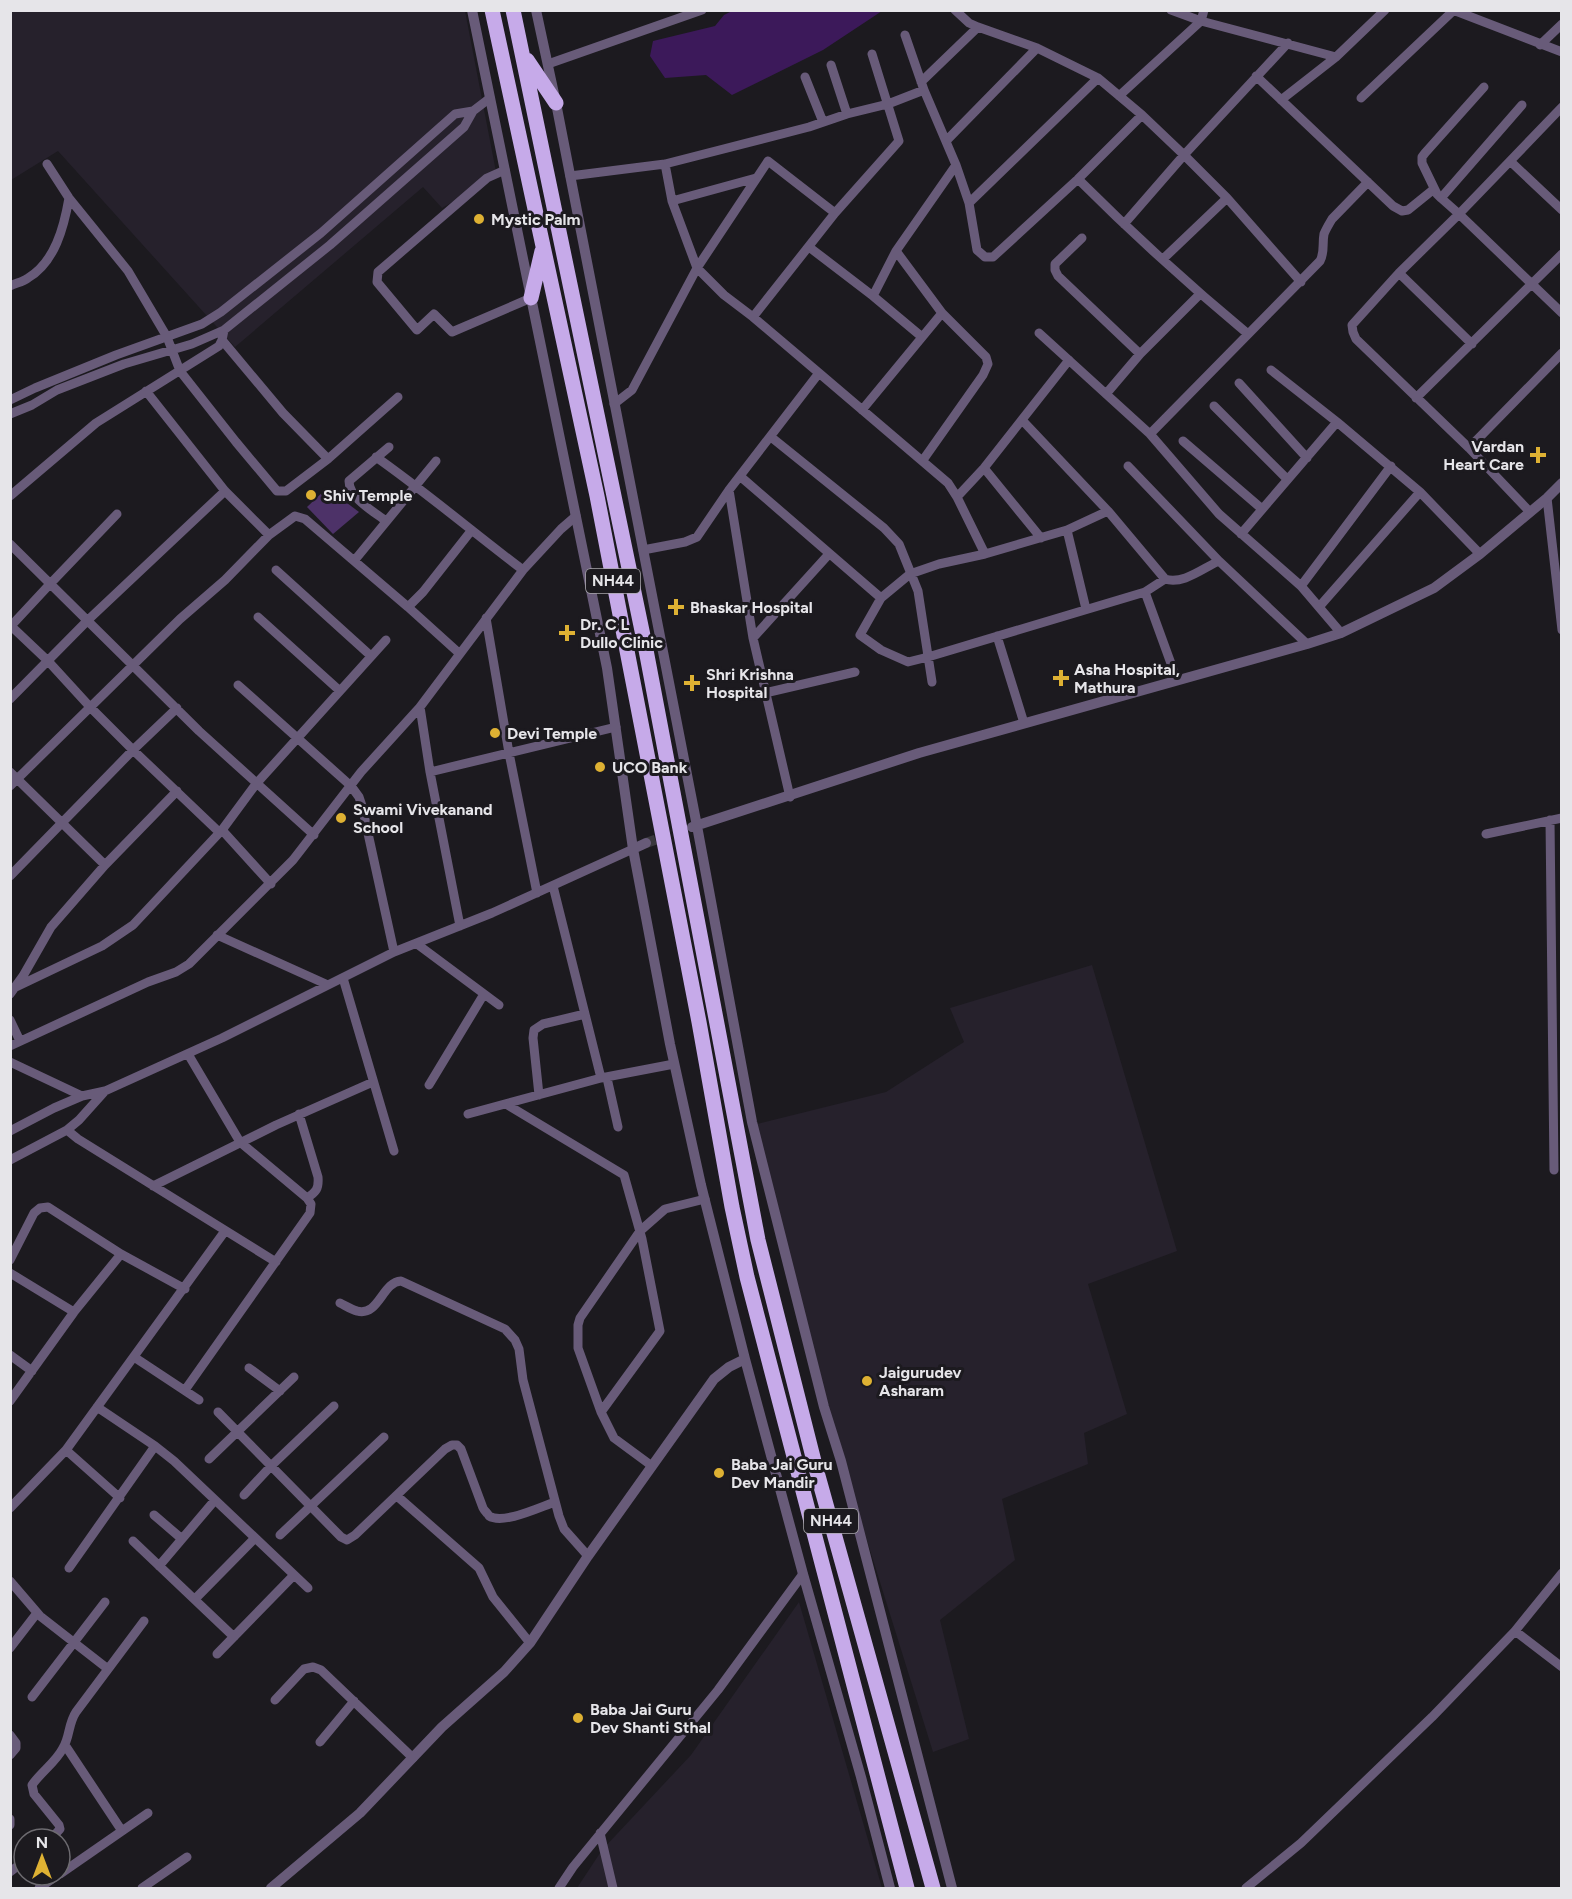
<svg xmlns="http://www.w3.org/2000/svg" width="1572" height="1899" font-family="Figtree,sans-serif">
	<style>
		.built { fill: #26212c }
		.green { fill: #4d3268 }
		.water { fill: #3c195a }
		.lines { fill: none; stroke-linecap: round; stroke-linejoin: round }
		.tertiary-tunnel { stroke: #3a383d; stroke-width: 10; stroke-dasharray: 10 5; stroke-linecap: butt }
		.minor { stroke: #685b79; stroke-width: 9 }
		.tertiary { stroke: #685b79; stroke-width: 10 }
		.trunk { stroke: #c6aae9; stroke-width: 15 }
		.poi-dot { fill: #deb133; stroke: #1c1a1f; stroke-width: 2 }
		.labels { text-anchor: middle; stroke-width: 6; stroke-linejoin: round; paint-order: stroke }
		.shield { fill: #1c1a1f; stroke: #a9a8ac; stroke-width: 1.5 }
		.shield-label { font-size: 15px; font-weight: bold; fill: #e6e5e9 }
		.poi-label { font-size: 16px; font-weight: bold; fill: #e6e5e9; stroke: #1c1a1f; text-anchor: start }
	</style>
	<rect width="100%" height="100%" fill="#1c1a1f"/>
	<path class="built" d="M11,10L465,11L497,177L442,208L423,187L235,347L58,151L11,180Z
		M1092,965L1177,1251L1088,1284L1127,1414L1084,1433L1088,1464L1002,1499L1015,1560L940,1620L969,1739L933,1752L836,1441L757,1124L886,1092L964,1042L950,1008Z
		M799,1602L882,1888H577L602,1850L691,1755Z"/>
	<path class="green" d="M327,488L359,512L333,534L307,507Z"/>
	<path class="water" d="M732,11V10L882,11L823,50L732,95L706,75L665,78L650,56L653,41L715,26L724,15Z"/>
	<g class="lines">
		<path class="tertiary-tunnel" d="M646,843L686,829"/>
		<path class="minor" d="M955,10L969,23L978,27L1037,48L1098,78L1142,115L1184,155L1227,198L1301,282
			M1171,10L1201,21L1336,57
			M1453,10L1562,52
			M905,35L924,90L956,165
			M1540,45L1562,24
			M548,64L702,10
			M831,65L847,114
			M1256,76L1393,206L1402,211L1408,210L1434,189
			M805,77L823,122
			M921,82L978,27
			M1484,87L1425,153L1422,157V163L1437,194L1441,198L1459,214L1562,313
			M1119,96L1201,21L1204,10
			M1361,98L1454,10
			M1281,100L1336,57L1385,10
			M946,141L1037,48
			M1510,161L1562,210
			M47,164L69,198L128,271L167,337L180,371L236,442L277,491H286L328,459L398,397
			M665,164L672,201L697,268L724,295L753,317L819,373
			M505,170L487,178L378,272L377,282L417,330L434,314L452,332L531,298
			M570,176L665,164L809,127L847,114L888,104L924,90
			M1078,179C1132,233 1189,285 1248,334
			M1441,198L1522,105
			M672,201L756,178
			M969,203L1098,78
			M1124,224L1184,155L1288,43
			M1082,238L1055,264V270L1058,276L1140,354
			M809,247L873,296L922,337
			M896,251L942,313L986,357L988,364L983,375L923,460
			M1163,259L1227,198
			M1399,273L1472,344
			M10,286C16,283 23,282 28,278C55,262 64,227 69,198
			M873,296L896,251L956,165L969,203L977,250L985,257H993L1078,179L1142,115
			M753,317L835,213L899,141L872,54
			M1039,333L1150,434L1320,261C1325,252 1322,244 1324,234C1326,229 1329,224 1332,219L1368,182
			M222,340L283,413L328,459
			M1271,370L1337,422L1420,492L1480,554
			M1239,383L1307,458
			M146,391L225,491L269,535
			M1106,394L1140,354L1200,294
			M1416,398L1562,254
			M10,400L35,388L116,355L202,324L221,312L321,233L455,114L473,111
			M614,404L632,390L697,268L768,161L835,213
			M1214,406L1287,479
			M862,410L942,313
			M10,414L32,405L57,390L124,364L192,344L224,330L330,245L464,127L473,111L490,98
			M1022,420L1108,511
			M1150,434L1219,514L1301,586L1341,633
			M771,437L884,528L899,544L918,591L932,682
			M1183,441L1262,509
			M1469,448L1562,353
			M376,457C427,493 474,533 523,570
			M1128,466L1219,561L1307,644
			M984,468L1041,538
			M741,477L881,598
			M729,490L753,638L790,797
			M10,496L96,423L219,346L222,340L224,330
			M957,497L984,468L1069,360
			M1547,498L1562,630
			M1530,512L1469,448L1356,339L1353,332L1352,325L1399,273L1459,214L1562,107
			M386,521C373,511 349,498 349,481L389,447
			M1067,530L1108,511L1165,579
			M1241,534L1337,422
			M10,544L199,731L314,835
			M643,550L685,542L697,537L729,490L819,373L948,483L957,497L985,554
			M354,561L436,461
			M276,570L371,656
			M1301,586L1391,466
			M1145,592L1177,680
			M408,607L423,592L471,531
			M1319,607L1420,492
			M1086,609L1067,530L985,554L939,564L910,574L881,598L860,635L881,650L908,662L928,657L1145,592L1165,579C1183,585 1203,568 1219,561
			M258,617L340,691
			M486,618L509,753L537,893
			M10,625L48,661L91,708L133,750L219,832
			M10,627L50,584L117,514
			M997,636L1024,723
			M753,638L829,554
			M238,685L351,786L359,797L362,806L394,952
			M765,693L855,672
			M10,699L88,620L225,491
			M420,707L430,772L460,926
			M10,772L105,865
			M430,772L616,727
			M10,786L180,619L225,580L269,535L295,516L305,519L408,607L460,654
			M1550,820L1554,1170
			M222,830L271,884
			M1486,834L1562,818
			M10,876L133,750L177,708
			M553,886L601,1078
			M217,935L328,985
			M417,944L499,1005
			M343,978L394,1151
			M16,987L102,946L133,925L222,830L256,784L386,640
			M10,994L23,976L51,927L105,865L177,791
			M10,1020L20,1041
			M10,1046L148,982L176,972L189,964L293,860L361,772L420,707L523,570L561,529L576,516
			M10,1062L82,1096
			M607,1078L618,1127
			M429,1085L484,994
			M539,1095L533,1038L534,1030L543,1024L585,1014
			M506,1104L624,1175L642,1239L660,1331L601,1412
			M299,1114L318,1177C319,1189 316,1192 307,1198
			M468,1114L601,1078L674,1064
			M67,1130L78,1139L276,1262
			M10,1131L54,1108L82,1096L105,1091L222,1038L394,952L492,913L633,849
			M10,1160L67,1130L79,1120L105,1091
			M153,1186L276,1125L373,1082
			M10,1260L34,1213L40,1208L48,1207L121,1254
			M10,1273L74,1312L121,1254L185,1289
			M340,1303C346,1306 352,1310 357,1311C379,1317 382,1282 401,1281L505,1329L515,1340L519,1349L523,1380L559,1516L564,1529L588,1556
			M10,1355L32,1371
			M134,1357L199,1400
			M249,1368L280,1391
			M185,1390L310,1213L311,1204L307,1198L240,1142L188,1054
			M10,1401L74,1312
			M97,1407L155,1446L174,1461L308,1588
			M218,1412L341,1537L347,1540L355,1535L445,1449L452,1445H457L461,1449L483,1508C483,1509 489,1515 489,1516C503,1525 540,1507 555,1502
			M66,1450L120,1498
			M209,1459L294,1377
			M652,1466L614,1438L601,1412L578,1348V1325L580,1318L640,1231L665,1209L705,1199
			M244,1495L271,1466L334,1406
			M397,1496L479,1568L493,1597L530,1643
			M10,1508L66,1450L225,1231
			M154,1515L182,1539
			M280,1535L384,1437
			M133,1541L234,1637
			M159,1566L215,1500
			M69,1568L155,1446
			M10,1581L40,1616L108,1669
			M195,1599L255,1538
			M1515,1631L1562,1667
			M10,1648L37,1613
			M217,1654L294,1575
			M32,1697L105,1602
			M275,1700L304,1669L313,1667L321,1670L413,1758
			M10,1735L16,1743V1748L10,1755
			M320,1742L354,1701
			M65,1745L122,1831
			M10,1819V1825
			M600,1833L613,1888
			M51,1839L60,1829L59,1825L34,1794L32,1785C41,1772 56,1762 63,1748C70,1737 68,1724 76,1712L144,1621
			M10,1872L24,1861
			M60,1874L148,1813
			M39,1888L58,1875
			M142,1888L187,1857
			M559,1888L573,1867L718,1690L803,1574
			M1246,1888L1301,1843L1432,1717L1515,1631L1562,1573"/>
		<path class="tertiary" d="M472,10L607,668L633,849L670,1044L701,1185L745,1359L803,1574L861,1777L890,1888
			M536,10L556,103L697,826L752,1122L824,1407L841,1461L952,1888
			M692,827L919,753L1307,644L1341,633L1434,588L1480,554L1547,498L1562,483
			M633,849L646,843
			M271,1888L360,1813L442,1727L504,1672L530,1643L588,1556L714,1379L729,1367L745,1359"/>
		<path class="trunk" d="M492,10L597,496L699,1022L732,1207L747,1277L907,1888
			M513,10L646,650L758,1240L815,1465L933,1888
			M527,60L556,103
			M531,298L542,251"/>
	</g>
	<g class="poi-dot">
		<circle cx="479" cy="219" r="6"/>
		<path d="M1535 446h6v6h6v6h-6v6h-6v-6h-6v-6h6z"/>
		<circle cx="311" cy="495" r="6"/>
		<path d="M673 598h6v6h6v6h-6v6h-6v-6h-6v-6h6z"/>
		<path d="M564 624h6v6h6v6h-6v6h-6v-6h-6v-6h6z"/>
		<path d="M1058 669h6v6h6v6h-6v6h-6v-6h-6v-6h6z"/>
		<path d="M689 674h6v6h6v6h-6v6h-6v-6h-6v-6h6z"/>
		<circle cx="495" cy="733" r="6"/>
		<circle cx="600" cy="767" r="6"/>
		<circle cx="341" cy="818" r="6"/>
		<circle cx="867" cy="1381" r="6"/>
		<circle cx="719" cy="1473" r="6"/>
		<circle cx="578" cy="1718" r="6"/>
	</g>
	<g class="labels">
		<g class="shield">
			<rect x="586" y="569" width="54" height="24" rx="4.5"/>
			<rect x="804" y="1509" width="54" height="24" rx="4.5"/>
		</g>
		<g class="shield-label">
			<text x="613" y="586">NH44</text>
			<text x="831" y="1526">NH44</text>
		</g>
		<g class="poi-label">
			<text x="491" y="225">Mystic Palm</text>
			<text x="1524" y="452" text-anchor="end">Vardan<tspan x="1524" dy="18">Heart Care</tspan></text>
			<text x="323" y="501">Shiv Temple</text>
			<text x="690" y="613">Bhaskar Hospital</text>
			<text x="580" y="630">Dr. C L<tspan x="580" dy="18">Dullo Clinic</tspan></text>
			<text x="1074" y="675">Asha Hospital,<tspan x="1074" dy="18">Mathura</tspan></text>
			<text x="706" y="680">Shri Krishna<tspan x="706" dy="18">Hospital</tspan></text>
			<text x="507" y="739">Devi Temple</text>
			<text x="612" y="773">UCO Bank</text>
			<text x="353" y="815">Swami Vivekanand<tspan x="353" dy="18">School</tspan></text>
			<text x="879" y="1378">Jaigurudev<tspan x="879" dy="18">Asharam</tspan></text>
			<text x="731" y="1470">Baba Jai Guru<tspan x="731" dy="18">Dev Mandir</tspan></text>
			<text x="590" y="1715">Baba Jai Guru<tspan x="590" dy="18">Dev Shanti Sthal</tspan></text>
		</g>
	</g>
	<rect width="1572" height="1899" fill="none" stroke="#e6e5e9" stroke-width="24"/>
	<g transform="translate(42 1857)"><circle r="28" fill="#1c1a1f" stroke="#6d6b70" stroke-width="1.5"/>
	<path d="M0-4.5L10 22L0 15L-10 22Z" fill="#deb133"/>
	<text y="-9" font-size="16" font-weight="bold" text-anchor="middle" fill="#e6e5e9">N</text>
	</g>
</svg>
